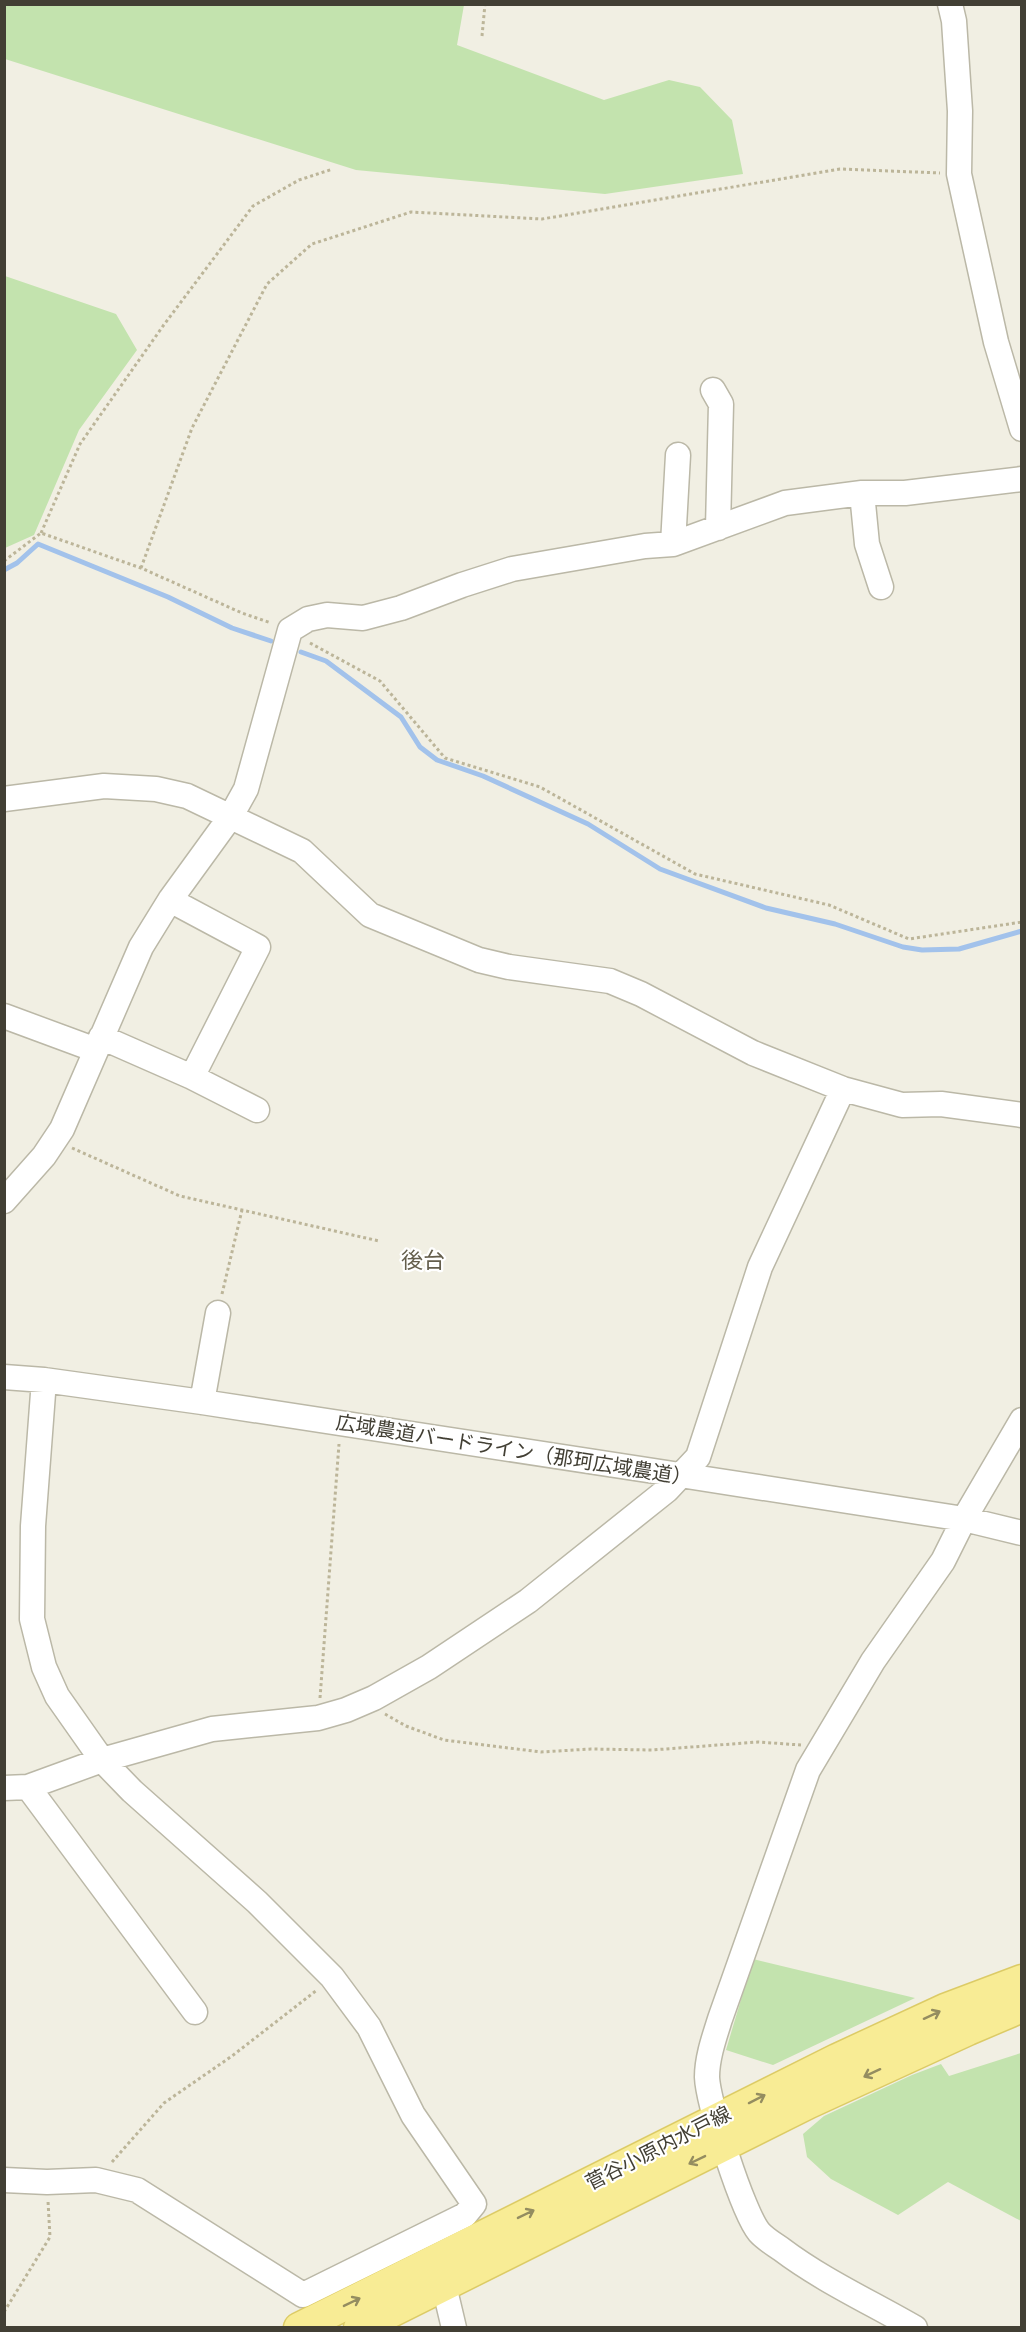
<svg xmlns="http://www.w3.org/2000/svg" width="1026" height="2332" font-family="'Golos Text','Noto Sans JP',sans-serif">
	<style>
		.green { fill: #c3e3ae }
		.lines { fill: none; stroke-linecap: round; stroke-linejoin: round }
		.stream { stroke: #a2c2eb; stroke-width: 5 }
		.minor-casing { stroke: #bbb8a7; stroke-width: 27 }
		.major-casing { stroke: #dccb66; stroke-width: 33 }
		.path { stroke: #bcb599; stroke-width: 3; stroke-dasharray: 3 3; stroke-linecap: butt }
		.minor { stroke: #fff; stroke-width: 24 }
		.major { stroke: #f8ec95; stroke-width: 30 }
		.oneway { stroke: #948d60 }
		.labels { text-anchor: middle; stroke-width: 4.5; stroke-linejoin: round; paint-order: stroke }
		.street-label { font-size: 20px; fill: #423f34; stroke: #fff }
		.quarter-label { font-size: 22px; fill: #645e4c; stroke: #fff }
	</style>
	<rect width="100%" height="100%" fill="#f1efe3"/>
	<path class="green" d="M5,4L464,5L457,45L604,100L669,80L700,87L732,120L743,174L605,194L356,170L5,59Z
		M5,276L116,314L137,350L79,430L34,535L5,548Z
		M753,1959L915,1998L773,2065L726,2050Z
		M1021,2053V2221L948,2182L898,2215L831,2179L807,2157L803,2134L824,2116L912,2075L941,2064L949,2076Z"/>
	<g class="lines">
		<path class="stream" d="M4,570L17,563L38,544L168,597L232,628L271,641
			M301,652L326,661L401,717L420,747L437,760L483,776L588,824L660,869L766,908L835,924L903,947L922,950L959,949L1022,931"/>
		<g class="minor-casing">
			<path id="minor" d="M950,4L954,21L960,111L959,174L996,342L1022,429
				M713,390L721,404L718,528
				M862,493L867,544L881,587
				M673,544L678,455
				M4,799L104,786L156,789L187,796L302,851L370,915L479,960L509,967L610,981L641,994L753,1053L843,1089L902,1105L941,1104L1022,1115
				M170,900L258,947L192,1077
				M4,1016L96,1050
				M101,1037L192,1077L257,1110
				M4,1201L44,1156L62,1129L141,947L170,900L231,816L246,789L290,630L308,619L327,615L363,618L401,608L462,585L512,569L645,546L673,544L785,503L862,493H905L1022,479
				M4,1377L44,1380L202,1402L680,1475L964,1519L1022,1533
				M202,1402L218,1313
				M28,1787L195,2012
				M4,1788L28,1787L102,1760L212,1729L318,1718L346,1710L374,1698L429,1667L528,1601L667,1490L698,1457L760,1267L843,1089
				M4,2180L47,2182L96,2180L137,2190L303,2295L465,2215L474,2204L413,2115L369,2027L332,1977L257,1902L132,1791L102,1760L57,1696L44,1667L32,1619L33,1526L44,1380
				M440,2269L454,2328
				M915,2328C870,2302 822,2280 781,2249C774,2244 765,2239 759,2232C743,2213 708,2103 707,2077C707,2058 714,2038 720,2019L808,1770L873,1661L943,1561L964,1519L1022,1420"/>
		</g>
		<g class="major-casing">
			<path id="major" d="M299,2328L837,2059L945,2009L1022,1980
				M359,2328L809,2103L968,2030L1022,2007"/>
		</g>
		<path class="path" d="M482,36L485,4
			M41,533L80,444L163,326L253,206L299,180L333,169
			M4,561L41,533L141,568L242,613L271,623
			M141,568L192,428L267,284L312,244L411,212L542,219L840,169L940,173
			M310,643L380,681L445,758L540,787L695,874L829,905L909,939L1022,922
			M72,1148L180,1196L379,1241
			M222,1294L242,1210
			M320,1698L339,1444
			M385,1714L406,1726L444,1740L541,1752L591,1749L652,1750L758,1742L801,1745
			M112,2162L164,2103L232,2056L317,1990
			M4,2312L50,2237L48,2201"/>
		<use href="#minor" class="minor"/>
		<use href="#major" class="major"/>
	</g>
	<defs><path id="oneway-shaft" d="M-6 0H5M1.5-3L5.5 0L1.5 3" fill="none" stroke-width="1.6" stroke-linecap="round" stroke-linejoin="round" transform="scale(1.5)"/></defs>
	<g class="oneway">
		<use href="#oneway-shaft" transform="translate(932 2015) rotate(-25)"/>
		<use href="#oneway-shaft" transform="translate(872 2073) rotate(155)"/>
		<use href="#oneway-shaft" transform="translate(757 2099) rotate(-27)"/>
		<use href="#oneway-shaft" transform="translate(697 2160) rotate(154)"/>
		<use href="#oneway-shaft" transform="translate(526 2214) rotate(-26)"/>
		<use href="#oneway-shaft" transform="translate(352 2302) rotate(-26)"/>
	</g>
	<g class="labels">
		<g class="street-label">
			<text transform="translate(514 1450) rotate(9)" y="7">広域農道バードライン（那珂広域農道）</text>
			<text transform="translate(658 2148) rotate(-27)" y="7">菅谷小原内水戸線</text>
		</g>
		<g class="quarter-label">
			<text x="423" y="1268">後台</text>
		</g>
	</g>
	<rect width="1026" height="2332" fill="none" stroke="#423f34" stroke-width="12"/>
</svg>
